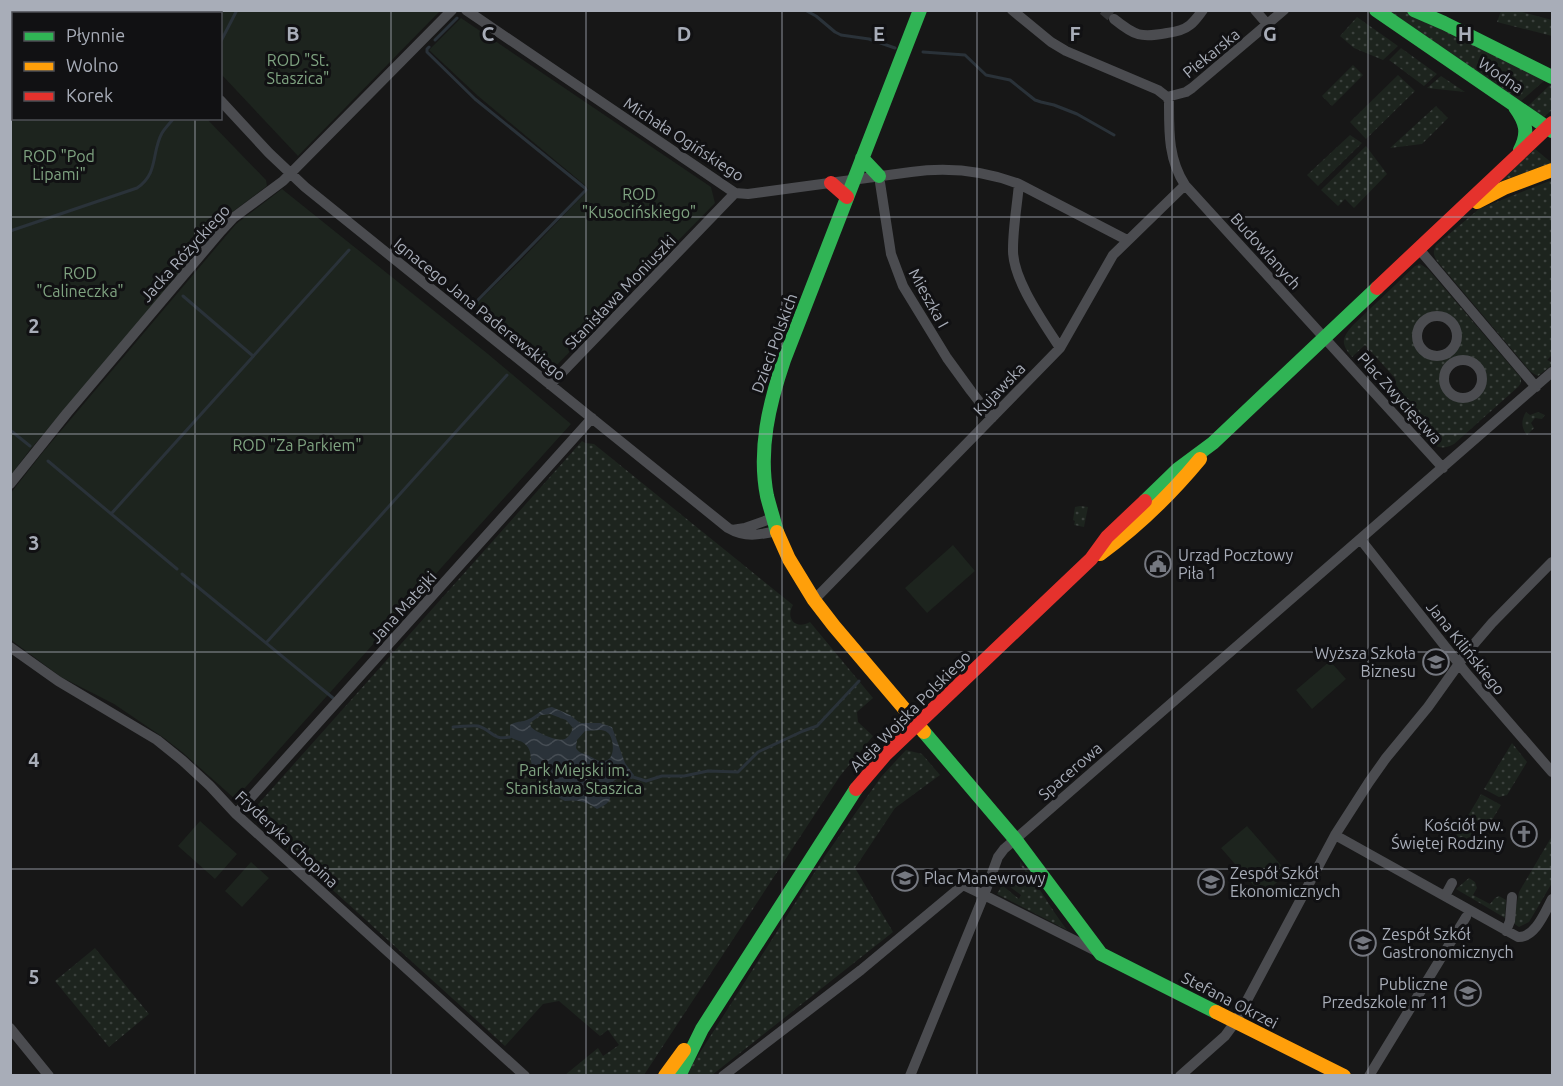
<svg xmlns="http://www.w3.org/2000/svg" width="1563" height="1086" font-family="Ubuntu,sans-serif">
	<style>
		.grass { fill: url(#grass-dots); fill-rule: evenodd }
		.garden { fill: #1d241e }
		.water { fill: url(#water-waves); fill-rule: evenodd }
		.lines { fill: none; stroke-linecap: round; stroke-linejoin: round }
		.stream { stroke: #2a3239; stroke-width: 3 }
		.street-tunnel { stroke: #343537; stroke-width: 10; stroke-dasharray: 10 5; stroke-linecap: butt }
		.street { stroke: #4b4c50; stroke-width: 10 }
		.fast { stroke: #30b455; stroke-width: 14 }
		.slow { stroke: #ff9f0a; stroke-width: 14 }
		.jam { stroke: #e5322d; stroke-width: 14 }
		.grid { fill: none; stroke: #a8adb8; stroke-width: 1.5; stroke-opacity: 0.55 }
		.labels { text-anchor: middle; stroke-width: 6; stroke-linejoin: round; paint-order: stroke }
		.street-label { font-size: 16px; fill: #a8adb8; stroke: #111113 }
		.park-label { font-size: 16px; fill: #7fa381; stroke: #111113 }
		.poi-label { font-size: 16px; fill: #a8adb8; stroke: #111113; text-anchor: start }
		.grid-label { font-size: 20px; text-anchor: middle; font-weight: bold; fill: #a8adb8; stroke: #111113; stroke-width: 6; stroke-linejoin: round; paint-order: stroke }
	</style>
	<defs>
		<pattern id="grass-dots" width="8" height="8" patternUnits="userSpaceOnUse" patternTransform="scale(1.5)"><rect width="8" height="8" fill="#1d241e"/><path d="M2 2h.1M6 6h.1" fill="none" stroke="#3b413d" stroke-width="1.8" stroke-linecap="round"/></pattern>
		<pattern id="water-waves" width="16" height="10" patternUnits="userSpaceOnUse" patternTransform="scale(1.5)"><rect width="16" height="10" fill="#2a3239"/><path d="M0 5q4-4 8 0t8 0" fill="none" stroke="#464d54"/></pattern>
	</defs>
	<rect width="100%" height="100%" fill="#171717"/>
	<path class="grass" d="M1389,11H1407L1545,80L1521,101L1518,100Z
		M1501,11H1518L1552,20V36L1497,22Z
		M1357,17L1398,46L1383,60L1354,48L1340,36Z
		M1401,48L1437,74L1424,86L1389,60Z
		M1353,65L1363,75L1332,106L1322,96Z
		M1398,75L1415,91L1366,139L1350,122Z
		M1441,76L1465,92L1427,88Z
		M1552,83V110L1545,116L1542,117L1527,107Z
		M1436,106L1448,118L1422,144L1390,148Z
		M1350,135L1362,143L1318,186L1307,175Z
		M1366,146L1387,174L1354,208L1345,199L1338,206L1321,190Z
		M1535,149L1552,163L1499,182Z
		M1552,180V355L1547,360L1552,362V365L1538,376L1534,374L1530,371L1437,261C1433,255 1433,252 1436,245L1479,209Z
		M1420,264L1428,269L1521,378V383L1518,387L1454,444C1435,455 1424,437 1413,424L1421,416L1397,388L1395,378L1365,345L1352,357C1340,343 1342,338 1353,325L1415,266ZM1440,316C1478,327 1444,374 1422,349C1418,344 1416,337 1418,331C1421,320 1430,316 1440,316ZM1465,360C1479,364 1489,381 1475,393C1449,416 1426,360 1465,360Z
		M1526,412L1530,415L1538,412L1545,415L1542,419L1535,418L1531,423L1534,428L1527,435C1521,428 1521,420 1526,412Z
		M582,441L585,443L594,444L793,605C785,619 796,630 810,622L873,698L857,712L858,722L873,736L840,776L644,1075H565L598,1048L603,1056L619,1045L608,1030L600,1036L559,1001L543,1004L505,1046L252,817V811Z
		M1080,506L1088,507L1084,527L1074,525L1075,521L1073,520L1075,507Z
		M1512,743L1527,762L1507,795L1499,797L1484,789Z
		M906,750L922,754L940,775L895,808L855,868L893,932L712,1075L685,1076L825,856L881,777Z
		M1481,794L1501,805L1474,850L1454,839Z
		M1552,836V883L1529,922L1519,927L1513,923L1519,892Z
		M1020,861C1037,883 1050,908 1067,930L997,894L1002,885L1019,899L1021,895L1006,884L1010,881L1027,875L1024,869L1020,866Z
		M1469,878L1475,882L1477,888L1473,895L1490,904L1495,898L1499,896L1506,900L1505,918L1456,889Z
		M95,948L149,1014L109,1047L55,981Z"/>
	<path class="garden" d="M11,11H109L111,13L14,14V118L207,119L266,180L267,186L231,213L29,451L11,475Z
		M162,11H440L298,156L221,74L220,14H165Z
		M461,18L711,187L715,203L554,368L546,367L472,308L521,260L588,190L587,187L478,96L429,50Z
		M282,189L488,354L571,424L459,548L235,799L182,752L164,738L114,704L61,677L11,640L10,494L43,452L236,224Z
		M953,545L975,571L927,613L905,588Z
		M1330,661L1346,679L1312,709L1296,690Z
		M200,821L237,854L215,879L178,846Z
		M1247,826L1288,873L1262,895L1221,848Z
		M251,862L269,878L242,907L225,891Z"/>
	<path class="water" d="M552,707L570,715L580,723H600L612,727L625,763L634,775L632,779C624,777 614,776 611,786C609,790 612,796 609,801C606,805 601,807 597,809C588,802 577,799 565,801C551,794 553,787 543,777C540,774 535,772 533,768C529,760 533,752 526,745C522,740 516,741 510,737V725C515,722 518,722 524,721C535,718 541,708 552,707ZM550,714L566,720L573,728C567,745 557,740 544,735C539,732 535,731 531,727L530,723L541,715ZM599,730C602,730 605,730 608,733C614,738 616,759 605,761C598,763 593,757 587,755C581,752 580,754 576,748L577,740L585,731Z"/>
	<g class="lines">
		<path class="stream" d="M805,10L816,16L835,32L841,35L869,39L895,48
			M435,40L457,18
			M220,43L237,10
			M429,47L427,49V52L475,99L585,188L586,190L472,306
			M923,52L965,55L986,75L1010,80L1035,100L1041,102L1054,105L1077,114L1114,135
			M10,231L137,188C159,173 151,153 162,133C165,128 170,123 174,118
			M183,296L253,356
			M10,430L30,446
			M48,461L177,569
			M111,514L349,250
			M182,574L333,698
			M266,643L507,375
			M453,727C461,727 471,725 478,726C492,730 493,741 510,737
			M633,777L646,781L662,776H684L708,771L738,772L758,752L803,731L817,726L859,681"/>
		<path class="street-tunnel" d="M1103,10L1114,19"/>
		<path class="street" d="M138,10L140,14
			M466,10L735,193L748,194L911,172C947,167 985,171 1019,184L1127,240
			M1012,10L1051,42L1066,51L1158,90L1167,97
			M1255,10L1268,25
			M1114,19C1135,36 1141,38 1167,33C1175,32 1184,30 1190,25C1195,21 1199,15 1203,10
			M1167,97L1169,101C1169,131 1168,159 1185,185L1443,468
			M1167,97L1186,92L1192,88L1284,10
			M220,100L269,153L305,187L728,528C745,538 759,535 777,531
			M879,176L891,254L903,286L947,358L971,391L992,418
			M1019,184C1017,206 1013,228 1013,249C1012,279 1044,323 1060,348
			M1419,249L1536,387
			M1417 336a20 20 0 1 1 40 0a20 20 0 1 1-40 0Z
			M1444 379a19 19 0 1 1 38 0a19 19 0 1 1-38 0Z
			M550,385L735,193
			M10,484L67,413L221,231L233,218L283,181L452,10
			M732,530L745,528L773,518
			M1361,540L1467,674L1552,772
			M814,600L1060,348L1113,255L1185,185
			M10,647L58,681L157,740L183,761L210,786L236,814L525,1076
			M236,814L592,418
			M1335,835L1518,937C1535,938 1545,912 1552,899
			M1445,896L1452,883
			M1506,931L1510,921L1512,897
			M10,1028L49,1076
			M723,1076L861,970L963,885L984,895L998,857L1004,849L1552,372
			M910,1076L984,895L1098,952
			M1180,1076L1225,1036L1236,1021L1335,835L1369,782L1386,758L1428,707L1468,651L1492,623L1552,562
			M1369,1076L1466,917"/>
		<path class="fast" d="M1376,10L1552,131
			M1414,10L1444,23L1552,77
			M1515,107C1526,122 1529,133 1520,150
			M862,158L879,176
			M1145,501L1178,469L1213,443L1377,288
			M777,532C774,520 770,508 767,496C758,450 769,404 784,360L920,10
			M924,732L1015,839L1101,954L1216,1012
			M679,1076L702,1029L856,789"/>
		<path class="slow" d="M1477,202L1504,188L1552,170
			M777,532L789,559L814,600L834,626L924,732
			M1100,554C1137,527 1171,494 1200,459
			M1216,1012L1344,1076
			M665,1076L684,1050"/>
		<path class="jam" d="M831,183L847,197
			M1377,288L1552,123
			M856,789L885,755L1091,559L1107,537L1145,501"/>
	</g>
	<path class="grid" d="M195,10V14M391,10V1076M586,10V1076M782,10V1076M977,10V1076M1172,10V1076M1368,10V1076M195,118V1076M10,217H1552M10,434H1552M10,652H1552M10,869H1552"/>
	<defs>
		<g id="civic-ring" transform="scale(1.35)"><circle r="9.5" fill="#111113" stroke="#757880" stroke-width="1.5"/><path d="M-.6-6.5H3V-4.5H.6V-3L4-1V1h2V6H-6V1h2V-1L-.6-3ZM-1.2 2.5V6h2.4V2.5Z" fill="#757880"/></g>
		<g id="university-ring" transform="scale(1.35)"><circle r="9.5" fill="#111113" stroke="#757880" stroke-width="1.5"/><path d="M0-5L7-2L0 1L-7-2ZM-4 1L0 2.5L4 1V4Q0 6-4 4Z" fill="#757880"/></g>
		<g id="church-ring" transform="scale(1.35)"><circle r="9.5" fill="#111113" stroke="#757880" stroke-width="1.5"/><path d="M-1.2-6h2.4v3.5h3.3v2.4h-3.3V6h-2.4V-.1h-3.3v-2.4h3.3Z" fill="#757880"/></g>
		<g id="school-ring" transform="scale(1.35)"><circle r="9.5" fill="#111113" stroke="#757880" stroke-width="1.5"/><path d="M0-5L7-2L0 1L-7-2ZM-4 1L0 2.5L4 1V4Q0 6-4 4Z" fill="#757880"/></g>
	</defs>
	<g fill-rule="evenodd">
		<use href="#civic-ring" x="1158" y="564"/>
		<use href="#university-ring" x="1436" y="662"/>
		<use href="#church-ring" x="1524" y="834"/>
		<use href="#school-ring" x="905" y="878"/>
		<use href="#school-ring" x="1211" y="882"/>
		<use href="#school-ring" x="1363" y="943"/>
		<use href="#school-ring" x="1468" y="993"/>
	</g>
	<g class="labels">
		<g class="street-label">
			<text transform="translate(1211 53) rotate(-39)" y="6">Piekarska</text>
			<text transform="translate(1501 75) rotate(34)" y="6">Wodna</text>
			<text transform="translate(684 139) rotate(33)" y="6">Michała Ogińskiego</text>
			<text transform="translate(1266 251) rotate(48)" y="6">Budowlanych</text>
			<text transform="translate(185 253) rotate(-48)" y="6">Jacka Różyckiego</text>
			<text transform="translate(620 292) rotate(-46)" y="6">Stanisława Moniuszki</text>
			<text transform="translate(929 298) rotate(61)" y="6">Mieszka I</text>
			<text transform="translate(480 309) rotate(39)" y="6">Ignacego Jana Paderewskiego</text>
			<text transform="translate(774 343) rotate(-70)" y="6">Dzieci Polskich</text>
			<text transform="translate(999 389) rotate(-46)" y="6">Kujawska</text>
			<text transform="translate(1400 398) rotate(48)" y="6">Plac Zwycięstwa</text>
			<text transform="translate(403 607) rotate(-48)" y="6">Jana Matejki</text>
			<text transform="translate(1466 648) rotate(51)" y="6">Jana Kilińskiego</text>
			<text transform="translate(910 711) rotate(-45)" y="6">Aleja Wojska Polskiego</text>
			<text transform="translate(1070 771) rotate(-41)" y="6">Spacerowa</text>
			<text transform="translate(287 839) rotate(43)" y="6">Fryderyka Chopina</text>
			<text transform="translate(1230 1000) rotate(27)" y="6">Stefana Okrzei</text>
		</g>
		<g class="park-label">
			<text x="298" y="66">ROD "St.<tspan x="298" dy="18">Staszica"</tspan></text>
			<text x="59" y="162">ROD "Pod<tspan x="59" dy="18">Lipami"</tspan></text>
			<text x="639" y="200">ROD<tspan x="639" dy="18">"Kusocińskiego"</tspan></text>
			<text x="80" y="279">ROD<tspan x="80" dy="18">"Calineczka"</tspan></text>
			<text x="297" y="451">ROD "Za Parkiem"</text>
			<text x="574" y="776">Park Miejski im.<tspan x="574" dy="18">Stanisława Staszica</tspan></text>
		</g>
		<g class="poi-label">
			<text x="1178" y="561">Urząd Pocztowy<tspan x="1178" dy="18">Piła 1</tspan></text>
			<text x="1416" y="659" text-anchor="end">Wyższa Szkoła<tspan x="1416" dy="18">Biznesu</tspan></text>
			<text x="1504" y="831" text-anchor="end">Kościół pw.<tspan x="1504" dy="18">Świętej Rodziny</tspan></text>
			<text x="1230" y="879">Zespół Szkół<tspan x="1230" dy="18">Ekonomicznych</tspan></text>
			<text x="924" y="884">Plac Manewrowy</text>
			<text x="1382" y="940">Zespół Szkół<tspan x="1382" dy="18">Gastronomicznych</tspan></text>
			<text x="1448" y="990" text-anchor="end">Publiczne<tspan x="1448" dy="18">Przedszkole nr 11</tspan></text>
		</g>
	</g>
	<g class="grid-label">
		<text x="293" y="41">B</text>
		<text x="488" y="41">C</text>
		<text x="684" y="41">D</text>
		<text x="879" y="41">E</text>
		<text x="1075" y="41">F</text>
		<text x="1270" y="41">G</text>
		<text x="1465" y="41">H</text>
		<text x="34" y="333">2</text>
		<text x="34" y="550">3</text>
		<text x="34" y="767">4</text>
		<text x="34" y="984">5</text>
	</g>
	<rect width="1563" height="1086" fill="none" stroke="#a8adb8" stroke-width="24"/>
	<rect x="12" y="12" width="210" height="108" fill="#111113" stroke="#4d4f55" stroke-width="1.5"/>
	<rect x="24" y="32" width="30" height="9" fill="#30b455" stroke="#4d4f55" stroke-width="1.5"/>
	<text x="66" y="42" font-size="18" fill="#a8adb8">Płynnie</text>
	<rect x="24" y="62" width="30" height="9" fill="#ff9f0a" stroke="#4d4f55" stroke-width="1.5"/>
	<text x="66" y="72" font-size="18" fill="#a8adb8">Wolno</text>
	<rect x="24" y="92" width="30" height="9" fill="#e5322d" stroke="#4d4f55" stroke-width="1.5"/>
	<text x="66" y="102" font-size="18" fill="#a8adb8">Korek</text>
</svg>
